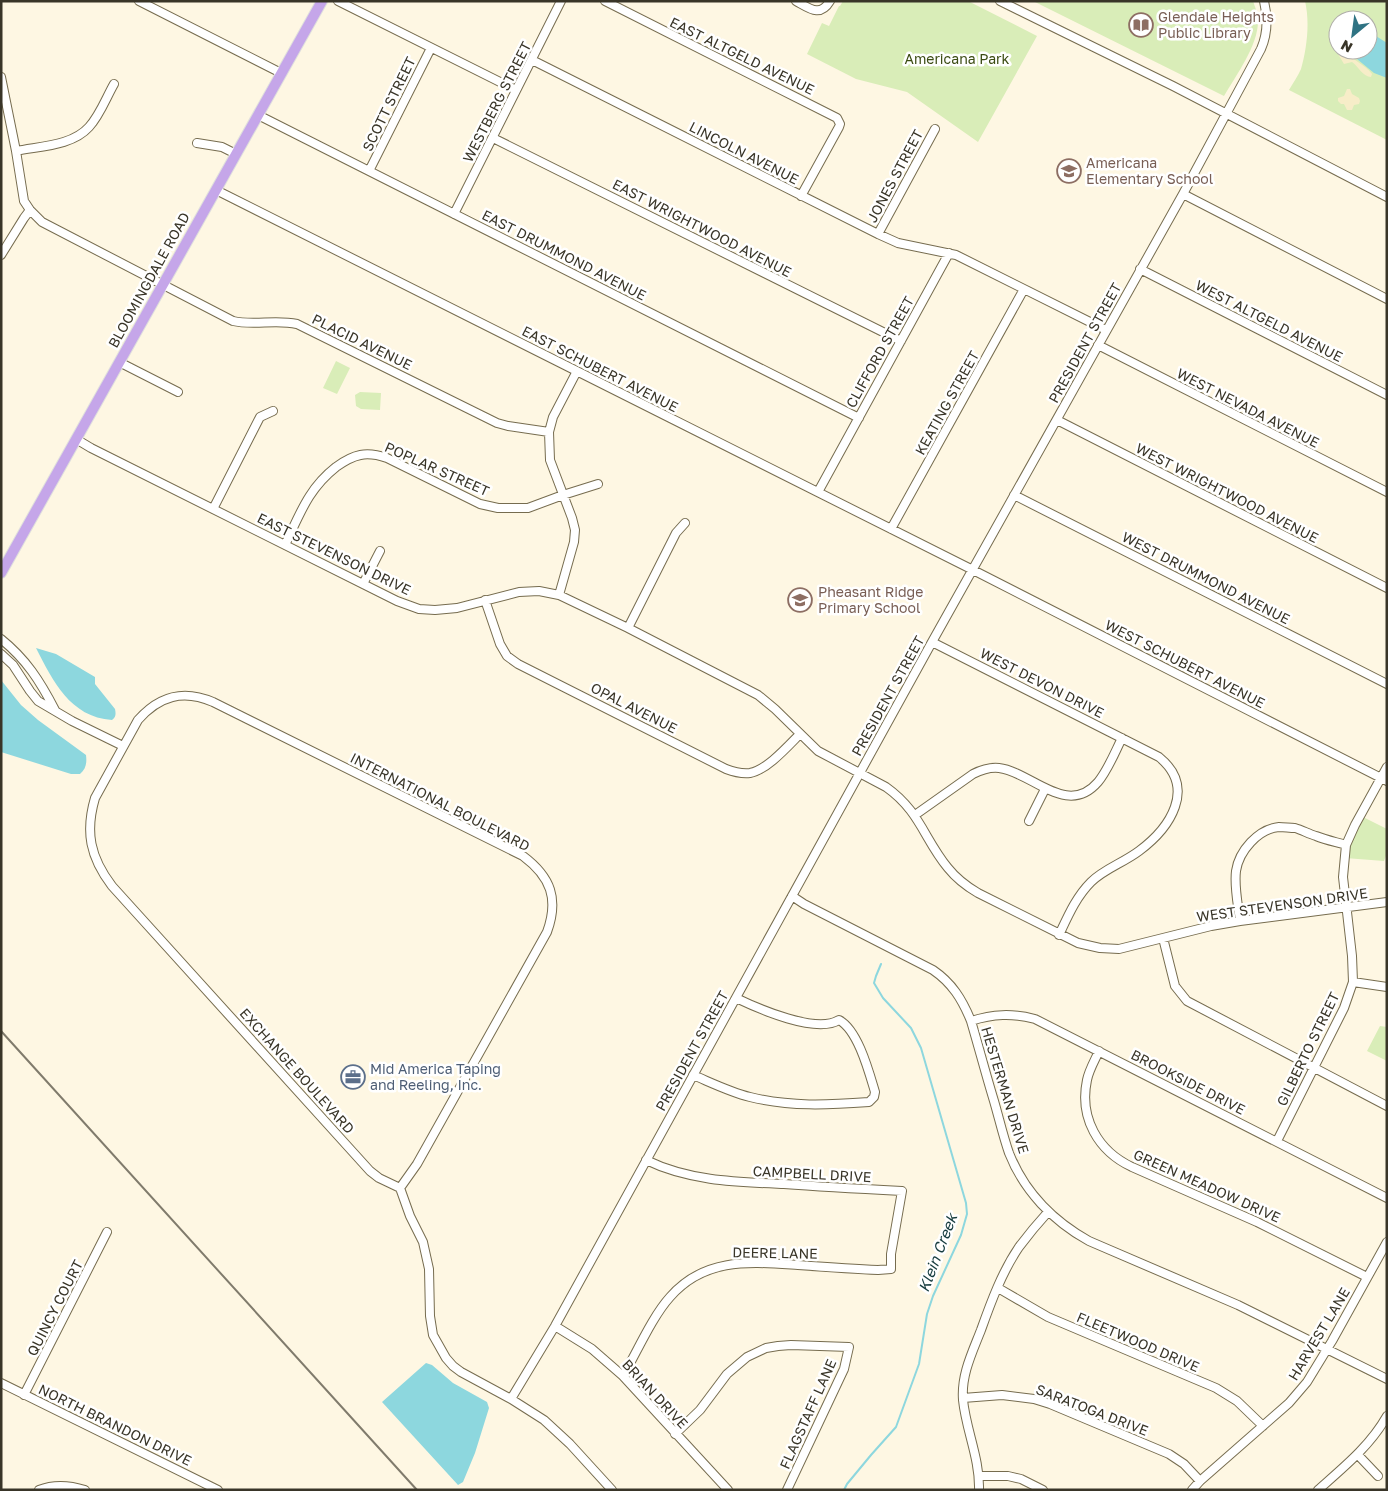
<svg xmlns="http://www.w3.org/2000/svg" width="1388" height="1491" font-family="'Golos Text',sans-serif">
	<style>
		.green { fill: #d9edb8; fill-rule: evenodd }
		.sand { fill: #f7edc8 }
		.water { fill: #8dd7de }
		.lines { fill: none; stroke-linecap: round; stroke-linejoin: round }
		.stream { stroke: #8dd7de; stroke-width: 2 }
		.minor-casing { stroke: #766c4f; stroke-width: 10 }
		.major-casing { stroke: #dfdfdd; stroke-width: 12 }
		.minor { stroke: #fff; stroke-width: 8 }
		.major { stroke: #c5a6e9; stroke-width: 10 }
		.rail { stroke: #807b6c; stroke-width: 2 }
		.labels { text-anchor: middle; stroke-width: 5; stroke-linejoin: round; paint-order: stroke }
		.education-label { font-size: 14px; fill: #785e54; stroke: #fff; text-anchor: start }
		.street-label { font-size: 14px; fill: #393528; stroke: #fff }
		.park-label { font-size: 14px; fill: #3b4b12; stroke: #fff }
		.service-label { font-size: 14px; fill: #4e5e75; stroke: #fff; text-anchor: start }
		.water-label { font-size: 15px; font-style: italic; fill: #173c3f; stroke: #fff }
	</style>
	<rect width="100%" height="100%" fill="#fef7e3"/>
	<path class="green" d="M843,1H968L1037,36L978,142L907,92L856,79L807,54L822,23L829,26L839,6H840Z
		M1033,1H1253C1255,7 1258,14 1258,21C1258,46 1236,75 1224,96Z
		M1305,1H1387V140L1289,90C1293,83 1298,76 1301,69C1307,48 1310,22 1305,1ZM1338,20H1368V50H1338Z
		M336,361L350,368L337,394L323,388Z
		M360,392L381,393L380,410L361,409L356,406L355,395Z
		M1361,816L1387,829V853L1384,861L1345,858Z
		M1380,1026L1387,1027V1061L1367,1051Z"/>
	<path class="sand" d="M1339,50H1344C1351,60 1365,64 1372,74L1371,77C1363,77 1359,67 1352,62L1344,64L1338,54Z
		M1347,89H1350L1352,94L1359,98L1360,101L1359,104L1354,105L1352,110H1347L1344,104H1341L1338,101V98L1344,96Z"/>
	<path class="water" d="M1368,31L1387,43V78L1374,73L1346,50H1368Z
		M36,648L56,654L95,677V684L115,709C116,714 116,717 112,720C70,717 53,681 36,648Z
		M1,680L21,705L38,720L86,755C87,763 86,769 80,774H71L1,752Z
		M426,1363L432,1365L453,1383L487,1402L489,1408L475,1453L463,1482L458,1485L382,1402Z"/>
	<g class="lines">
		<path class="stream" d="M844,1490L847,1484L871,1455L896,1427L919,1364L927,1314L933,1296L961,1235L967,1214L966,1203L921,1048L911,1028L883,998L874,983L876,976L881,964"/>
		<g class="minor-casing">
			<path id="minor" d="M139,1L281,73
				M338,1L516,90
				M605,1L837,118L840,124L839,127L801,196
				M796,1C809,8 820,18 830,1
				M1000,1L1173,86L1387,197
				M532,60L878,234L898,243L956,255L1106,330
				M1,77L16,151L24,201L30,210L42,222L233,321C254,326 275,319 297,324L497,423L508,426L549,432
				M258,115L859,418
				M493,138L901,341
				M197,143L222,147L236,154
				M16,151C40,146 72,146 89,127C100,115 106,98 114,84
				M369,171L431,48
				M216,190L973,570L1387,781
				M1183,194L1387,299
				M454,214L561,1
				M878,234L935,129
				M1,255L24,218L30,210
				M1140,269L1387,395
				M1098,345L1387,492
				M119,362L178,392
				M1057,420L1387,588
				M76,439L91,448L397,601L419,609L435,610L457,608L519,592L539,591L559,595L628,628L758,695L775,709L818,751L886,787C920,811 924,839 948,868C956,878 966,886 978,893L1078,943L1100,948L1119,949L1211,926L1240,921L1387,902
				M818,492L949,253
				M1014,495L1387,684
				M213,509L260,417L273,411
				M891,529L1024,289
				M285,545C300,514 308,489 336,467C354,454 366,451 387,458L480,504L498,508H528L563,495L598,484
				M363,584L380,551
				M559,595L574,542L575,530L572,518L550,460L549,432L553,417L577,371
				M485,600L500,644L507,656L518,664L726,769C734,772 741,774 750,773C767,770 788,746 800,734
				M628,628L676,533L685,523
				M1,639C26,659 40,681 55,710
				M932,642L1159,757C1197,788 1170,828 1139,851C1123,863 1104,869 1091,882C1076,897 1068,916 1059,935
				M1,654L13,665L30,691L38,701L72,721L123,746
				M915,815L973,774C981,770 990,767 999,768C1032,772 1067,818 1098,782C1108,770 1115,752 1122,738
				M1029,821L1045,789
				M792,896L804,904L933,970C952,983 962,999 971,1021C979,1048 986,1075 994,1101C999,1118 1003,1136 1009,1153C1024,1191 1053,1221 1089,1241L1238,1305L1387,1379
				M1240,921C1238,904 1234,887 1236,871C1239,851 1258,829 1279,827C1284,827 1290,828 1295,828C1302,830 1309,834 1316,836C1326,840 1336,842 1346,845
				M1163,938L1175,986L1187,1001L1387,1106
				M1353,982L1387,987
				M971,1021C993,1014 1012,1013 1035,1019L1387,1198
				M1099,1051C1095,1060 1089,1070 1087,1080C1079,1118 1098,1151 1132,1167L1257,1222L1367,1277
				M693,1075C712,1083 730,1092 750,1097C790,1107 828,1105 869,1102L874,1097L875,1092C869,1072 858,1030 839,1020C816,1034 759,1009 736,998
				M1277,1141L1344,1008L1353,982L1352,956L1343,877L1346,845L1355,825L1387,767
				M400,1188L417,1164L547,932C559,899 551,877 523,856L213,702C183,689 159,696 138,720L95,798C85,832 90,857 112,886L370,1171L379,1178L400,1188L410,1216L423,1242L429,1269L430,1316L433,1335L446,1358L453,1366L461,1372L511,1399L544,1420L570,1444L612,1490
				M998,1288L1048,1317L1216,1388L1237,1401L1263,1426
				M555,1326L592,1349L623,1376L728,1490
				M623,1376C637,1352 652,1317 670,1297C705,1257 750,1262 798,1265C825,1267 852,1269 878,1270L891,1269V1254L902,1191C862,1189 823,1187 784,1184C736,1182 689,1181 646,1160
				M1,1383L218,1490
				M24,1395L107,1232
				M963,1398L1002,1395L1034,1399L1050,1404L1169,1454L1184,1464L1200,1481
				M511,1399L555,1326L932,642L1183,194L1261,49C1268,33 1268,18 1264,1
				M675,1434L700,1410L727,1374L747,1357L766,1348L778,1346L791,1345L849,1347L844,1369L787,1490
				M1358,1455L1378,1476
				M979,1476H1008L1021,1479L1043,1490
				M39,1490C54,1484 69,1485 85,1490
				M979,1490C980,1459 966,1430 963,1400C961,1375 972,1353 981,1330C991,1302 1002,1272 1019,1247C1028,1235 1038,1223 1048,1212
				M1192,1490L1200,1481L1289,1403L1307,1382L1332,1341L1387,1242
				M1318,1490C1344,1467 1370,1446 1387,1416"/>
		</g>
		<g class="major-casing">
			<path id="major" d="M1,573L322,1"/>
		</g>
		<use href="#minor" class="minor"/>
		<use href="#major" class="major"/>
		<path class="rail" d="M1,1031L417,1490"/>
	</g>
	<defs>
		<g id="library-ring" transform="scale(1.25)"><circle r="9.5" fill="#fff" stroke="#8d6e63" stroke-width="1.5"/><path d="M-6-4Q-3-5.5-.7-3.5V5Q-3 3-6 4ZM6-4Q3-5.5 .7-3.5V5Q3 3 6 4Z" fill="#8d6e63"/></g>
		<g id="school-ring" transform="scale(1.25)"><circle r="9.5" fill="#fff" stroke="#8d6e63" stroke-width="1.5"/><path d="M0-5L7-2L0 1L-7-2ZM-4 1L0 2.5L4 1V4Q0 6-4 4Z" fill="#8d6e63"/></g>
		<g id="office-ring" transform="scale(1.25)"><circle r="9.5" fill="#fff" stroke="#5c6f8a" stroke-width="1.5"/><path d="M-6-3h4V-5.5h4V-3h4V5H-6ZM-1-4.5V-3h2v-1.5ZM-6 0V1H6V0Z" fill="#5c6f8a"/></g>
	</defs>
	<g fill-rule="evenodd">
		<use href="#library-ring" x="1141" y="25"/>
		<use href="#school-ring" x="1069" y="171"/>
		<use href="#school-ring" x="800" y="600"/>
		<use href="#office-ring" x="353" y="1077"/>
	</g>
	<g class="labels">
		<g class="education-label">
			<text x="1158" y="22">Glendale Heights<tspan x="1158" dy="16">Public Library</tspan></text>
			<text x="1086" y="168">Americana<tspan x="1086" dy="16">Elementary School</tspan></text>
			<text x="818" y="597">Pheasant Ridge<tspan x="818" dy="16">Primary School</tspan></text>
		</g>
		<g class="street-label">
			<text transform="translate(742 56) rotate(26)" y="5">EAST ALTGELD AVENUE</text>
			<text transform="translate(497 102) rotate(-63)" y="5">WESTBERG STREET</text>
			<text transform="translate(389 104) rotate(-64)" y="5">SCOTT STREET</text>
			<text transform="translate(744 153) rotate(27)" y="5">LINCOLN AVENUE</text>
			<text transform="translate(895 176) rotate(-62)" y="5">JONES STREET</text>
			<text transform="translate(702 228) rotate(27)" y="5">EAST WRIGHTWOOD AVENUE</text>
			<text transform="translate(564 255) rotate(27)" y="5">EAST DRUMMOND AVENUE</text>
			<text transform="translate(149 280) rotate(-61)" y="5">BLOOMINGDALE ROAD</text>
			<text transform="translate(1269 321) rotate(27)" y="5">WEST ALTGELD AVENUE</text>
			<text transform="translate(362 342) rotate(26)" y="5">PLACID AVENUE</text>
			<text transform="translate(1085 343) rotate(-61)" y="5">PRESIDENT STREET</text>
			<text transform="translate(880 352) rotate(-61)" y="5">CLIFFORD STREET</text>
			<text transform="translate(600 369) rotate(27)" y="5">EAST SCHUBERT AVENUE</text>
			<text transform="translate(947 403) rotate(-61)" y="5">KEATING STREET</text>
			<text transform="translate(1248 408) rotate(27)" y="5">WEST NEVADA AVENUE</text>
			<text transform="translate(437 469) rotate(24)" y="5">POPLAR STREET</text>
			<text transform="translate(1227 493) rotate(27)" y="5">WEST WRIGHTWOOD AVENUE</text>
			<text transform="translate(334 554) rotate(26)" y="5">EAST STEVENSON DRIVE</text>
			<text transform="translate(1206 578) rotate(27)" y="5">WEST DRUMMOND AVENUE</text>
			<text transform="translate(1185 664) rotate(27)" y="5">WEST SCHUBERT AVENUE</text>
			<text transform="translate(1042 683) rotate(27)" y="5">WEST DEVON DRIVE</text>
			<text transform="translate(888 696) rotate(-61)" y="5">PRESIDENT STREET</text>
			<text transform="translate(634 708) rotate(27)" y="5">OPAL AVENUE</text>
			<text transform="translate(440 802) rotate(27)" y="5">INTERNATIONAL BOULEVARD</text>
			<text transform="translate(1282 905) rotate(-8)" y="5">WEST STEVENSON DRIVE</text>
			<text transform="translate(1308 1049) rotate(-64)" y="5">GILBERTO STREET</text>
			<text transform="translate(692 1051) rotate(-61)" y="5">PRESIDENT STREET</text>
			<text transform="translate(297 1071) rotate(48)" y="5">EXCHANGE BOULEVARD</text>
			<text transform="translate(1188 1082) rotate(27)" y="5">BROOKSIDE DRIVE</text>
			<text transform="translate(1005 1090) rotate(73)" y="5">HESTERMAN DRIVE</text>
			<text transform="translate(812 1174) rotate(3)" y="5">CAMPBELL DRIVE</text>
			<text transform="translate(1207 1186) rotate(24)" y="5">GREEN MEADOW DRIVE</text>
			<text transform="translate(775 1253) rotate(1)" y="5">DEERE LANE</text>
			<text transform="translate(55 1308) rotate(-63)" y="5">QUINCY COURT</text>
			<text transform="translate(1319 1334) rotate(-59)" y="5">HARVEST LANE</text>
			<text transform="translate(1138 1342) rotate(23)" y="5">FLEETWOOD DRIVE</text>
			<text transform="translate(655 1394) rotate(47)" y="5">BRIAN DRIVE</text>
			<text transform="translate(1092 1410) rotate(21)" y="5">SARATOGA DRIVE</text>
			<text transform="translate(808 1414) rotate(-66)" y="5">FLAGSTAFF LANE</text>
			<text transform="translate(115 1425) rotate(26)" y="5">NORTH BRANDON DRIVE</text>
		</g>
		<g class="park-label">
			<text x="957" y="64">Americana Park</text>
		</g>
		<g class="service-label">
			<text x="370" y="1074">Mid America Taping<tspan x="370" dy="16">and Reeling, Inc.</tspan></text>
		</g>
		<g class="water-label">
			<text transform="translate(938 1253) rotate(-69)" y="5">Klein Creek</text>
		</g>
	</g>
	<rect width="1388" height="1491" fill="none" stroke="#393528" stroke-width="5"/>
	<g transform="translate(1353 35) rotate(209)"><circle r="24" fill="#ffffff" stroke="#b0aea9"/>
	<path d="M0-4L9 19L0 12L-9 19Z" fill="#2f7383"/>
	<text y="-8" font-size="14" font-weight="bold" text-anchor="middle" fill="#393528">N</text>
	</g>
</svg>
